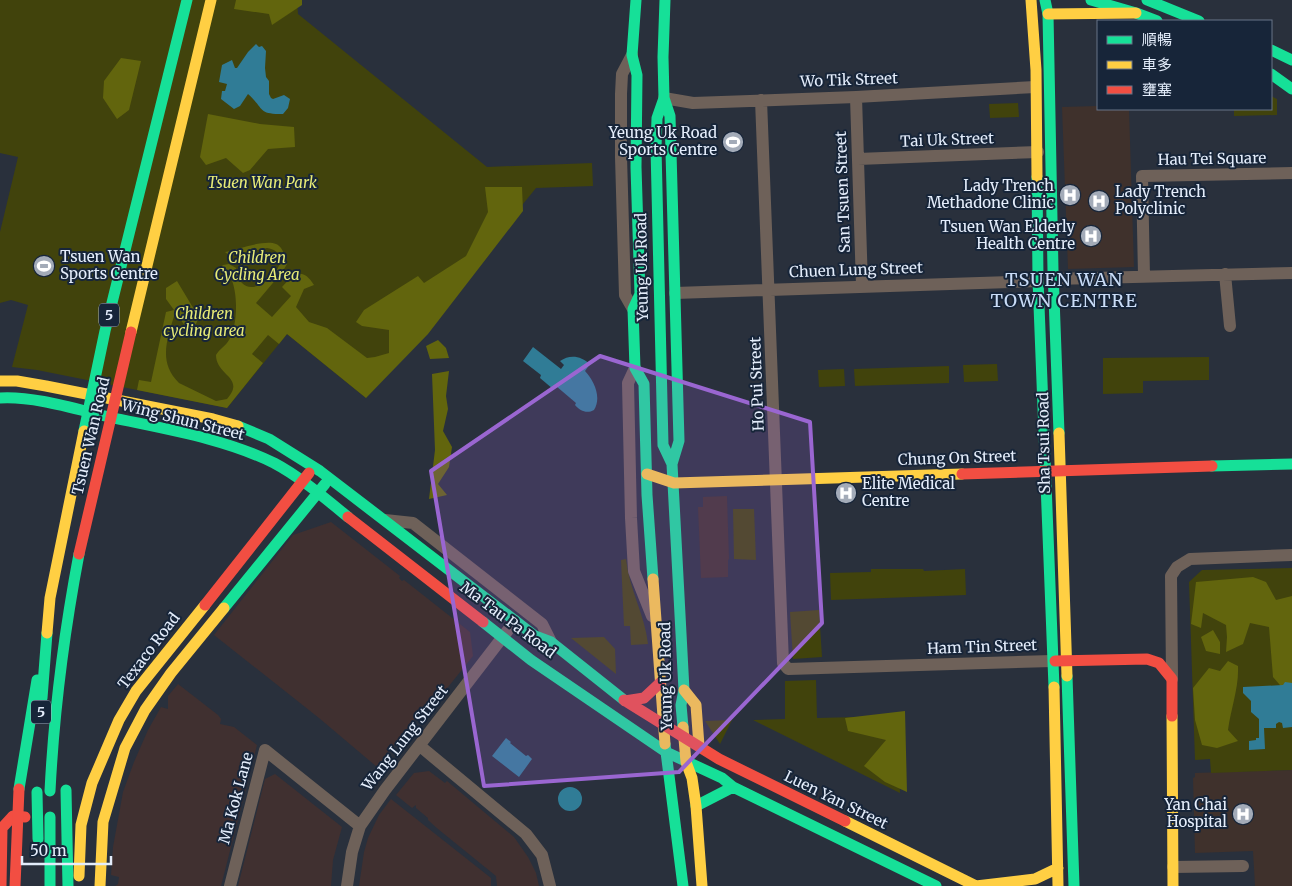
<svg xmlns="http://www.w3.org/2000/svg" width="1292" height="886" font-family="Merriweather,'Noto Sans TC',serif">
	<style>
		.industrial { fill: #403030 }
		.medical { fill: #3f312c }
		.green { fill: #41430c }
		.forest { fill: #62650d }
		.water { fill: #307c96 }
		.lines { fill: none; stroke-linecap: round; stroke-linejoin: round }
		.street { stroke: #6e6159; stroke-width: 12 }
		.fast { stroke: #16e098; stroke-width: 11 }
		.slow { stroke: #ffcf43; stroke-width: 11 }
		.jam { stroke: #f24e42; stroke-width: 11 }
		.fast-bridge { stroke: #16e098; stroke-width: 11 }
		.slow-bridge { stroke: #ffcf43; stroke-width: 11 }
		.jam-bridge { stroke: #f24e42; stroke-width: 11 }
		.marked { fill: #9a66d1; fill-opacity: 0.2; stroke: #9a66d1; stroke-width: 4; stroke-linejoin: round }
		.labels { text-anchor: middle; stroke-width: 4; stroke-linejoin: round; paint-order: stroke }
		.shield { fill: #172539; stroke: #a6b1c1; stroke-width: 1 }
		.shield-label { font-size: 14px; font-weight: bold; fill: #e4edfb }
		.street-label { font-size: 15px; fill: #e4edfb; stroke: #172539 }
		.poi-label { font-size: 15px; fill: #e4edfb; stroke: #172539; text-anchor: end }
		.park-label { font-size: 15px; font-style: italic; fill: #e8ec76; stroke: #172539 }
		.quarter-label { font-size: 18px; letter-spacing: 1px; fill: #c9dcf7; stroke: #172539 }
	</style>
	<rect width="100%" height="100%" fill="#29303c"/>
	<path class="industrial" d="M331,522L400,576L399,578L402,581L404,580L470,632L473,656L432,707L427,704L377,767L319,718L214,635L293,535Z
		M178,684L218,715L221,719L220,724L234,727L257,745L221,886H115L118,884L119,877L111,875L113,847L123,792L134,762L148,730L161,707L168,709V696Z
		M429,771L445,783L447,781L514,837L528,857L536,873L539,886H497L496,876L438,829L428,820V818L416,808V805L412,808L396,795L414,773Z
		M275,774L342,827L333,860L331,886H238L265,779Z
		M391,799L491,878V886H359L364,852L368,838L379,815Z"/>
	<path class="medical" d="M1098,106V109H1129L1134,267L1068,269L1062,107Z
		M727,496L729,559L728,560V577L701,578L698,507H703V497Z
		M1292,770V886H1255L1253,851L1195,853L1193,778L1195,777V773Z"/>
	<path class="green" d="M0,0H297L298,14L487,167L592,163L593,186L536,188L366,398L287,334L227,408L37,370L12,367L28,305L11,300L0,303V232L18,157L0,153Z
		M1271,96L1277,99V115L1234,116V109H1271Z
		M1018,103L1019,117L990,118L989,104Z
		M1209,357V380L1143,381V393L1103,394V358Z
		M997,364L998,381L964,382L963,365Z
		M949,366V383L855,386L854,369Z
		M844,369L845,386L819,387L818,370Z
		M733,509H754L756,560L734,559Z
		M626,559C629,589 645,615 648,644L631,645L630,626H624L621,560Z
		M1292,568V770L1211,773L1210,759L1195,760L1189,582L1202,570Z
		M871,569H923L924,571L965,569L966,595L831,600L830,573L871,572Z
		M819,610L822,657L793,659L790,612Z
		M604,637L615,649L616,674L571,638Z
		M816,680L817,718L897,716L900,793L753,720L785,719V681Z
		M732,720L720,744L705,721Z"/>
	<path class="forest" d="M236,0H302V5L272,25L269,14L234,9Z
		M121,58L141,61L129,110L117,119L103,98L104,81Z
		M208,114L260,124L294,127L295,147L268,149L250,170L243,173L226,158L206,165L200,157Z
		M485,187H522L523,211L428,334L366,398L287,334L279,344L268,335L252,354L263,363L227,408L137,390L139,380L151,382L166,312L174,310L166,299V288L177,281L192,306L200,315L196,324L187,328L175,313C168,337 157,362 179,383L216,401L227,399C246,377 216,376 216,355C219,349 226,346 229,340C239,325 240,275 221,267L223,265L229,264L236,268C238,273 238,279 242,283C258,301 302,254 267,248L230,256L225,252C236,250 265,239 276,244C283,247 285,256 287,264L283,271L256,303L272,317L291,296L282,287C294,274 302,266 314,285L304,289L296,307L309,322L327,328L367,358L375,357L389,353V330L362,326L356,322L364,310L418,276L424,283L466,256L488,212Z
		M438,340L446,348L449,358L430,359L426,346Z
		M449,371L446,396L448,409L443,431L452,447L449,467L438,484L447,495L429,499L435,450L432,374Z
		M1253,577L1266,582L1276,600L1292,596V699L1273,677L1269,627L1250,623L1243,644L1226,652L1227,637L1226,625L1203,613L1201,628L1191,624L1196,582Z
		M1213,630L1220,642V654L1206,651L1201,637Z
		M1228,661L1238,666C1239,688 1231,708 1228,730L1238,741L1217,748L1202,745L1195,720L1193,688L1209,668L1220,671Z
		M905,711L907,792L885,782L864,766L886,740L848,731L845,718Z"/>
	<path class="water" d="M256,44L259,47L262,46L266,51L265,68L266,77L269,81V94L271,98L273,99L284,95L290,99L288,108L283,114C257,114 265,109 248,94L240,106L234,109L221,99L222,91H225L227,84L219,82L222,65L232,60L235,68H237L248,52Z
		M533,347L561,369L564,365L560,361C570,354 581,356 590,364L585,371C594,381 602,397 594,410C587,414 580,411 575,405L576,403L556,386L553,389L540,378L541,375L523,361Z
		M1285,682L1292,683V727L1283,728L1282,723L1279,722L1276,724V728H1264L1265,749L1249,750V741L1256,740V738H1259V719L1251,712V701L1243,693V687L1283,685Z
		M506,738L511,742L510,743L526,756L528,755L532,759L519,777L492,756Z
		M558 799a12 12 0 1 1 24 0a12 12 0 1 1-24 0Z"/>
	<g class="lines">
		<path class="street" d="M632,55L622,74L621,94V157L625,295L633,309
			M856,97L862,286
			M664,98L693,103L856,97L1035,87
			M761,100L783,663L788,669L1052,661
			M858,159L1038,152
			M1225,274L1230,326
			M1144,276L1142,176L1292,173
			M1054,279L1292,273
			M675,293L1038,281
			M635,368L628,383L631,518L634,571L652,616
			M385,520L413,523L542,624L551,642
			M1172,679L1171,576L1177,567L1190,559L1292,555
			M420,746L526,834L542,855L550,886
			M1173,867L1243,866
			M230,886L265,750L360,826
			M347,886L352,852L360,826L385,790L515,621"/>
		<path class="fast" d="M636,0L632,55L637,75L636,167L640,294L633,309L635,368L644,384L647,495L653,579
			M665,0L663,57L664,98L670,116L679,441L672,464
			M1045,0L1048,14L1053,270L1059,433
			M1091,0L1136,13L1157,21
			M1147,0L1199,21
			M1271,50L1292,60
			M1271,74L1292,89
			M664,98L657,118L656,148L663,445L672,464L684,690L681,705L683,727
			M1037,177L1038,280L1054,687
			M0,398C35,396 75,409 109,417C164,429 223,438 274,463C299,476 326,499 348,517
			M238,426L269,439L320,471L535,636L551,642L624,700
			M1212,466L1292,464
			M224,608L325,484
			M483,622L531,660L666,752L722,778L733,787L936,886
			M1067,676L1074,886
			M42,698L47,633
			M665,744L683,886
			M19,789L37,680
			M50,791C54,711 64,633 79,554
			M696,806L733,787"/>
		<path class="slow" d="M1031,0L1036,70L1037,177
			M1048,14L1136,13
			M0,381H17L46,386L213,419L238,426
			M1059,433L1067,676
			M647,474L674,483L962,474
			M653,579L665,744
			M1054,687L1058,886
			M684,690L696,705L699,746
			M1172,716L1173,886
			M683,727L686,762L692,778L696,806L702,886
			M845,821L976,886
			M79,876L81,825L92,783L119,720L136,691L205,605
			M100,886L103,822L125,748L145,710L171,673L224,608
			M976,886L1035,879L1058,868"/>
		<path class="jam" d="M962,474L1212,466
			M348,517L483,622
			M205,605L309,473
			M1055,661L1147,659L1159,663L1172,679V716
			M624,700L719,759L845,821
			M625,701L644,698L660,683
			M1,886L2,828L13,816L25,817"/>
		<path class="fast-bridge" d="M84,431L105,331L187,0
			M66,790L68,886
			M37,792L38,839
			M50,817V886"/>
		<path class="slow-bridge" d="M131,332L211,0
			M47,633L50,598L84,431"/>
		<path class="jam-bridge" d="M79,554L131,332
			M15,886L19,789"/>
	</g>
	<path class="marked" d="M600,356L810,422L822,623L679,772L484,786L431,471Z"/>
	<defs>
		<g id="stadium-disc" transform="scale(1.125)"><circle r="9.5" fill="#a3abb8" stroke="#172539"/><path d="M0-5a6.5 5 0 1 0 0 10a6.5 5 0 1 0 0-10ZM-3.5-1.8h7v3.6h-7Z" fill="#fff"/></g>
		<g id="hospital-disc" transform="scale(1.125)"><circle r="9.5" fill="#a3abb8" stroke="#172539"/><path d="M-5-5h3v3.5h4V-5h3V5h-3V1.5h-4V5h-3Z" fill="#fff"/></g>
	</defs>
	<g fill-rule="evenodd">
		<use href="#stadium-disc" x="733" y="142"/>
		<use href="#hospital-disc" x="1070" y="195"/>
		<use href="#hospital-disc" x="1099" y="201"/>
		<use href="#hospital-disc" x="1091" y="236"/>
		<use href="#stadium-disc" x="44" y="266"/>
		<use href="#hospital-disc" x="846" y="493"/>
		<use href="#hospital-disc" x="1243" y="814"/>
	</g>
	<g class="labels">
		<g class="shield">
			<rect x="99" y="303.5" width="20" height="23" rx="4"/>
			<rect x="31" y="700.5" width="20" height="23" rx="4"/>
		</g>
		<g class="shield-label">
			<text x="109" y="320">5</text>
			<text x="41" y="717">5</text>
		</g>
		<g class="street-label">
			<text transform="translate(849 80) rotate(-2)" y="5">Wo Tik Street</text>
			<text transform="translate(947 140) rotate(-2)" y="5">Tai Uk Street</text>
			<text transform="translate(1212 159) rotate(-1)" y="5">Hau Tei Square</text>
			<text transform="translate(843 192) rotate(-92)" y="5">San Tsuen Street</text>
			<text transform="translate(642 267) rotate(-91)" y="5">Yeung Uk Road</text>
			<text transform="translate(856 270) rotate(-2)" y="5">Chuen Lung Street</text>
			<text transform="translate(757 384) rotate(-92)" y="5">Ho Pui Street</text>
			<text transform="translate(183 420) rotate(14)" y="5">Wing Shun Street</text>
			<text transform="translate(91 436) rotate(-77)" y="5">Tsuen Wan Road</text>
			<text transform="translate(1044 443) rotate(-91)" y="5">Sha Tsui Road</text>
			<text transform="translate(957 458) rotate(-2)" y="5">Chung On Street</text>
			<text transform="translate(508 620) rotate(37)" y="5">Ma Tau Pa Road</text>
			<text transform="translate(982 647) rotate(-2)" y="5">Ham Tin Street</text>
			<text transform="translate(149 651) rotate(-53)" y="5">Texaco Road</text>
			<text transform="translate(666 676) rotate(-91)" y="5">Yeung Uk Road</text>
			<text transform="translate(405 738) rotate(-52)" y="5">Wang Lung Street</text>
			<text transform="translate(236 798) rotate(-75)" y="5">Ma Kok Lane</text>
			<text transform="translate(836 800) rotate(26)" y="5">Luen Yan Street</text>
		</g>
		<g class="poi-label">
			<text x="717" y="138">Yeung Uk Road<tspan x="717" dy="17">Sports Centre</tspan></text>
			<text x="1054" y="191">Lady Trench<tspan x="1054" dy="17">Methadone Clinic</tspan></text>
			<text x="1115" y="197" text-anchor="start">Lady Trench<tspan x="1115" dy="17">Polyclinic</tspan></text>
			<text x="1075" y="232">Tsuen Wan Elderly<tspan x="1075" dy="17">Health Centre</tspan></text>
			<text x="60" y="262" text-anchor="start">Tsuen Wan<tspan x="60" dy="17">Sports Centre</tspan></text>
			<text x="862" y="489" text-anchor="start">Elite Medical<tspan x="862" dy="17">Centre</tspan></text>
			<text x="1227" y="810">Yan Chai<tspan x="1227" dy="17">Hospital</tspan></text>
		</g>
		<g class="park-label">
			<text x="262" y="188">Tsuen Wan Park</text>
			<text x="257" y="263">Children<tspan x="257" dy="17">Cycling Area</tspan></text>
			<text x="204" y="319">Children<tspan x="204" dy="17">cycling area</tspan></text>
		</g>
		<g class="quarter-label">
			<text x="1064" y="286">TSUEN WAN<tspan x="1064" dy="21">TOWN CENTRE</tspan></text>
		</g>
	</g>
	<rect x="1097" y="20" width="175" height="90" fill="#172539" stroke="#697587"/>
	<rect x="1107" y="36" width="25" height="8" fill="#16e098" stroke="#697587"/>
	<text x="1142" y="45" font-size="15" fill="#e4edfb">順暢</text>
	<rect x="1107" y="61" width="25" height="8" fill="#ffcf43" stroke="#697587"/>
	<text x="1142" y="70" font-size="15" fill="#e4edfb">車多</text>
	<rect x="1107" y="86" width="25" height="8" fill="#f24e42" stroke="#697587"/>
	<text x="1142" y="95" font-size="15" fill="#e4edfb">壅塞</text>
	<path d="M22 856v8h89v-8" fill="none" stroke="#e4edfb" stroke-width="2.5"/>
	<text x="30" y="856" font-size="15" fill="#e4edfb" stroke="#172539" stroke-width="4" paint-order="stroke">50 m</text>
</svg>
